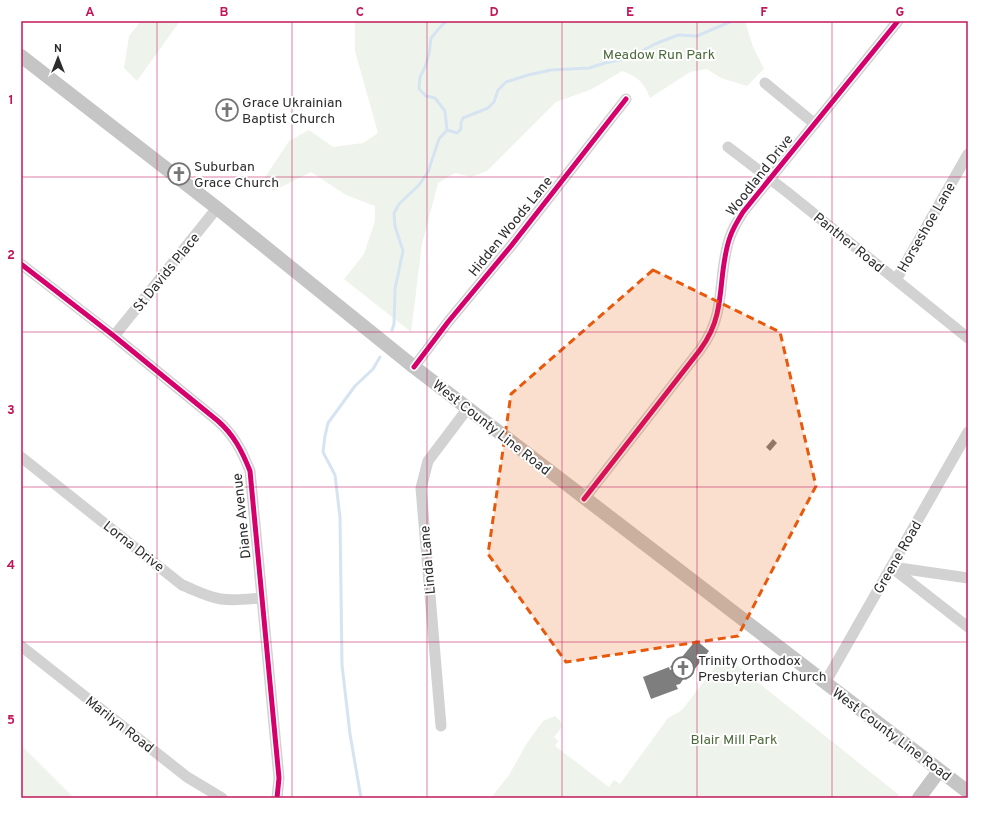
<svg xmlns="http://www.w3.org/2000/svg" width="989" height="819" font-family="Overpass,sans-serif">
	<style>
		.green { fill: #eef4eb }
		.lines { fill: none; stroke-linecap: round; stroke-linejoin: round }
		.stream { stroke: #d6e4f2; stroke-width: 3 }
		.building { fill: #7e7e7e }
		.minor { stroke: #d2d2d2; stroke-width: 11 }
		.major { stroke: #c5c5c5; stroke-width: 14 }
		.cycleway-casing { stroke: #fff; stroke-width: 8 }
		.cycleway { stroke: #d6006c; stroke-width: 5 }
		.marked { fill: #e8590c; fill-opacity: 0.2; stroke: #e8590c; stroke-width: 3; stroke-dasharray: 8 5; stroke-linejoin: round }
		.grid { fill: none; stroke: #c2185b; stroke-width: 1; stroke-opacity: 0.55 }
		.labels { text-anchor: middle; stroke-width: 4; stroke-linejoin: round; paint-order: stroke }
		.park-label { font-size: 14px; fill: #4b693a; stroke: #fff }
		.poi-label { font-size: 14px; fill: #2d2d2d; stroke: #fff; text-anchor: start }
		.street-label { font-size: 14px; fill: #2d2d2d; stroke: #fff }
		.neatline { fill: none; stroke: #c2185b; stroke-width: 1.5 }
		.grid-label { font-size: 13px; text-anchor: middle; font-weight: bold; fill: #c2185b }
	</style>
	<rect width="100%" height="100%" fill="#fff"/>
	<path class="green" d="M141,21H180L137,81L124,68L129,36Z
		M355,21H745L753,47L764,69L747,86L721,78L707,69L690,72L650,98C644,82 638,77 622,71L592,89L556,102L487,171L471,177L455,173L438,183L422,244L411,332L344,279L364,254L375,221V206L346,195L311,172L273,191L264,179L289,141L309,130L333,147L363,143L378,133L355,51Z
		M724,655L899,795L896,798H491L509,775L527,743L543,721L555,716L561,722L562,727L554,737L558,741L555,746L609,787L614,780L620,784L668,718L682,710Z
		M21,745L74,798H21Z"/>
	<g class="lines">
		<path class="stream" d="M447,130L457,133L461,129V123L463,118L488,108L494,102L498,90L506,82L528,75L551,70L589,68L605,63L629,58L655,44L678,35L697,36L732,21
			M392,330L394,324L395,289L403,251L395,226L394,213L399,204L419,185L428,172L439,139L447,130L445,111L435,98L426,96L419,89L420,77L425,67L429,54L431,38L442,25L447,21
			M361,798L350,734L342,665L340,517L335,475L323,452L325,436L328,423L355,386L373,369L380,357"/>
	</g>
	<path class="building" d="M773,439L777,443L770,451L766,447Z
		M696,640L709,651L686,680L684,678L680,684L676,685L678,689L651,699L643,677L669,667L670,670L673,669L670,667L675,662L677,663Z"/>
	<g class="lines">
		<path class="minor" d="M765,83L815,124
			M728,147L787,192L968,338
			M21,264L114,336L218,421C234,435 242,451 250,471L279,778L277,798
			M896,280L968,154
			M114,336L217,208
			M414,367L448,322L511,246L626,99
			M21,457L182,585C195,590 207,597 221,599C234,601 248,599 261,598
			M584,499L700,350C708,339 714,327 717,314C723,289 721,262 730,237C733,228 738,220 743,212L898,21
			M891,567L968,627
			M892,567L968,578
			M21,646L187,777L222,798
			M825,683L968,432
			M441,726L421,488L428,461L468,408"/>
		<path class="major" d="M21,56L217,208L414,367L968,792
			M919,798L939,771"/>
		<g class="cycleway-casing">
			<path id="cycleway" d="M21,264L114,336L218,421C234,435 242,451 250,471L279,778L277,798
				M414,367L448,322L511,246L626,99
				M584,499L700,350C708,339 714,327 717,314C723,289 721,262 730,237C733,228 738,220 743,212L898,21"/>
		</g>
		<use href="#cycleway" class="cycleway"/>
	</g>
	<path class="marked" d="M653,270L780,332L816,486L738,636L566,662L488,554L511,394Z"/>
	<path class="grid" d="M157,21V798M292,21V798M427,21V798M562,21V798M697,21V798M832,21V798M21,177H968M21,332H968M21,487H968M21,642H968"/>
	<defs>
		<g id="church-ring" transform="scale(1.15)"><circle r="9.5" fill="#fff" stroke="#767676" stroke-width="1.5"/><path d="M-1.2-6h2.4v3.5h3.3v2.4h-3.3V6h-2.4V-.1h-3.3v-2.4h3.3Z" fill="#767676"/></g>
	</defs>
	<g fill-rule="evenodd">
		<use href="#church-ring" x="227" y="110"/>
		<use href="#church-ring" x="179" y="174"/>
		<use href="#church-ring" x="683" y="668"/>
	</g>
	<g class="labels">
		<g class="park-label">
			<text x="659" y="59">Meadow Run Park</text>
			<text x="734" y="744">Blair Mill Park</text>
		</g>
		<g class="poi-label">
			<text x="242" y="107">Grace Ukrainian<tspan x="242" dy="16">Baptist Church</tspan></text>
			<text x="194" y="171">Suburban<tspan x="194" dy="16">Grace Church</tspan></text>
			<text x="698" y="665">Trinity Orthodox<tspan x="698" dy="16">Presbyterian Church</tspan></text>
		</g>
		<g class="street-label">
			<text transform="translate(759 175) rotate(-52)" y="5">Woodland Drive</text>
			<text transform="translate(510 226) rotate(-51)" y="5">Hidden Woods Lane</text>
			<text transform="translate(926 227) rotate(-60)" y="5">Horseshoe Lane</text>
			<text transform="translate(849 242) rotate(39)" y="5">Panther Road</text>
			<text transform="translate(166 272) rotate(-51)" y="5">St Davids Place</text>
			<text transform="translate(492 427) rotate(38)" y="5">West County Line Road</text>
			<text transform="translate(241 516) rotate(-96)" y="5">Diane Avenue</text>
			<text transform="translate(134 546) rotate(38)" y="5">Lorna Drive</text>
			<text transform="translate(897 557) rotate(-60)" y="5">Greene Road</text>
			<text transform="translate(427 560) rotate(-95)" y="5">Linda Lane</text>
			<text transform="translate(120 724) rotate(38)" y="5">Marilyn Road</text>
			<text transform="translate(892 734) rotate(37)" y="5">West County Line Road</text>
		</g>
	</g>
	<rect width="989" height="819" fill="none" stroke="#ffffff" stroke-width="44"/>
	<g transform="translate(58 58)" stroke="#ffffff" stroke-width="3" paint-order="stroke">
	<path d="M0-3L7 15L0 10L-7 15Z" fill="#2d2d2d"/>
	<text y="-6" font-size="11" font-weight="bold" text-anchor="middle" fill="#2d2d2d">N</text>
	</g>
	<rect x="22" y="22" width="945" height="775" class="neatline"/>
	<g class="grid-label">
		<text x="90" y="16">A</text>
		<text x="224" y="16">B</text>
		<text x="360" y="16">C</text>
		<text x="494" y="16">D</text>
		<text x="630" y="16">E</text>
		<text x="764" y="16">F</text>
		<text x="900" y="16">G</text>
		<text x="11" y="104">1</text>
		<text x="11" y="259">2</text>
		<text x="11" y="414">3</text>
		<text x="11" y="569">4</text>
		<text x="11" y="724">5</text>
	</g>
</svg>
